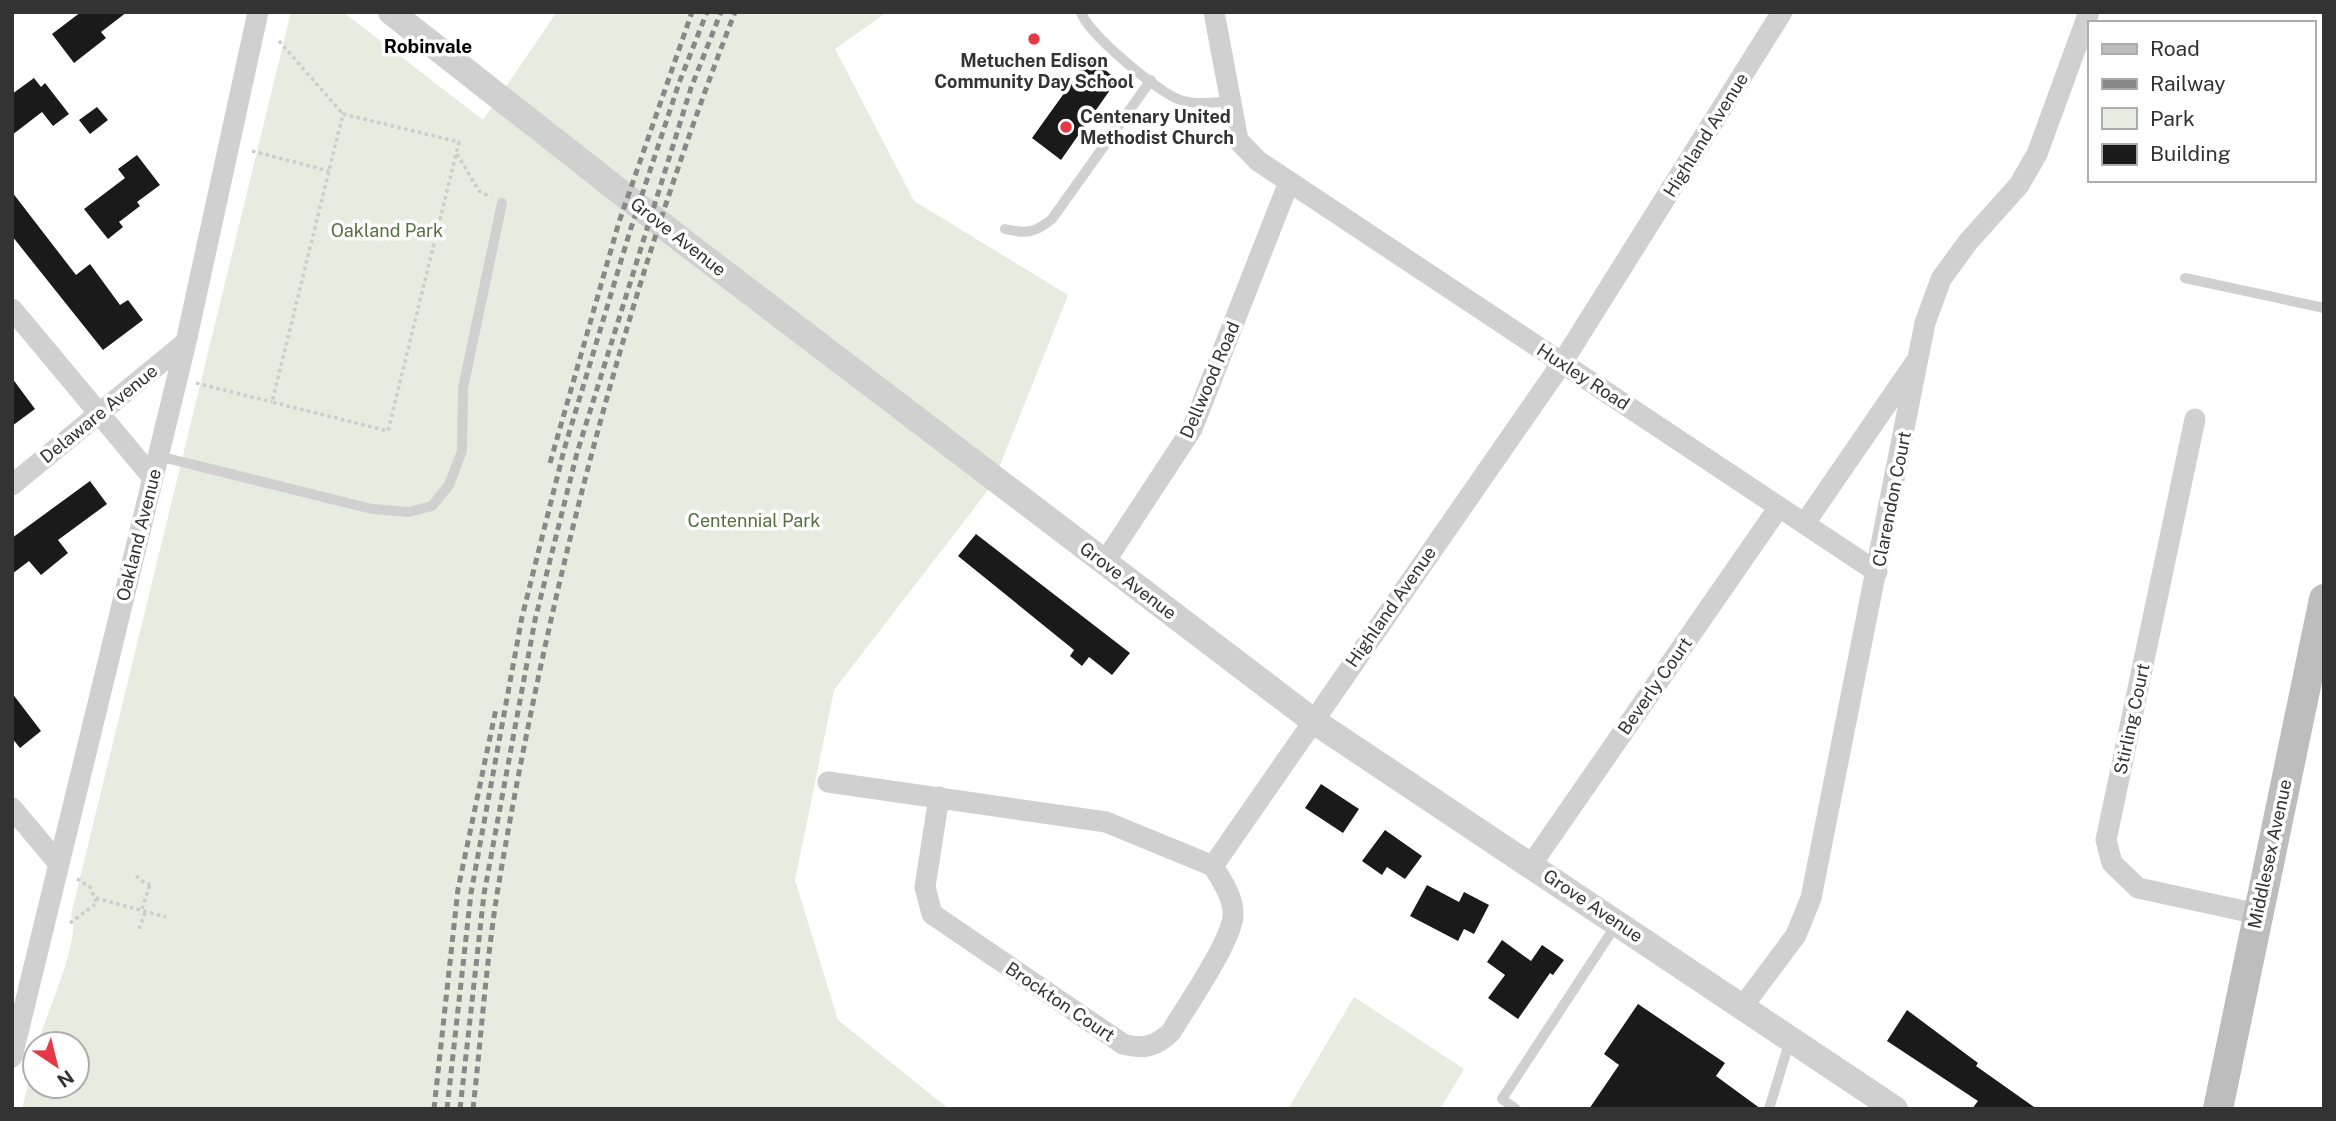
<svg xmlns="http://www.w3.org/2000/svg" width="2336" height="1121" font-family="'Public Sans',sans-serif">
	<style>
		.green { fill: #e6ecdf }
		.building { fill: #1a1a1a }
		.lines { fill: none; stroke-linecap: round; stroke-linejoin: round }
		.path { stroke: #cdcdcd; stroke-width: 3.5; stroke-dasharray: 3.5 3.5; stroke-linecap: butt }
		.service { stroke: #d0d0d0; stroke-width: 10 }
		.minor { stroke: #d0d0d0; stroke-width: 21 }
		.tertiary { stroke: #d0d0d0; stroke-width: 26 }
		.secondary { stroke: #bdbdbd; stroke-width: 30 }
		.rail { stroke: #888; stroke-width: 5; stroke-dasharray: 7 5; stroke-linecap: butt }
		.poi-dot { fill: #e63946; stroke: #fff; stroke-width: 2.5 }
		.labels { text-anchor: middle; stroke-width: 7; stroke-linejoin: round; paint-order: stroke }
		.poi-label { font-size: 18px; font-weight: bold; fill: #333; stroke: #fff }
		.street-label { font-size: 18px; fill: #333; stroke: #fff }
		.park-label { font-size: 18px; fill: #56703f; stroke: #fff }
		.neighbourhood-label { font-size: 19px; font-weight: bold; fill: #000; stroke: #fff }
	</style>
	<rect width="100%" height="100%" fill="#fff"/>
	<path class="green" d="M291,12H343L483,120L557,12H887L835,49L914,201L1068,295L992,485L834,690L795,880L838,1020L949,1109H22L35,1056V1086H77V1044H38C45,1016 82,939 71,915Z
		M1354,997L1464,1069L1440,1109H1288Z"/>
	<path class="building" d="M81,12H127L101,32L106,38L74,63L52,34Z
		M1090,57L1117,80L1061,160L1032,138Z
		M34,78L41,87L45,83L69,114L53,126L42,112L12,135V94Z
		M97,107L108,120L90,134L79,120Z
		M137,155L160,185L137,202L140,206L119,222L123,227L108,239L84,209L125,178L118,169Z
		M12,192L76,275L90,264L120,305L128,300L143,320L103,350L12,236Z
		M12,378L35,409L12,426Z
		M90,481L107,504L58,540L68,553L41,575L29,561L12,574V538Z
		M976,534L1130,653L1112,675L1089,657L1082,666L1070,656L1074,650L958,556Z
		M12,693L41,731L20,748L12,738Z
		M1321,784L1359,809L1343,833L1305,808Z
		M1385,830L1422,856L1405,879L1387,867L1382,875L1362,861Z
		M1427,885L1459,902L1464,892L1489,905L1474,934L1464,929L1458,941L1410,916Z
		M1502,940L1531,961L1542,945L1564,960L1553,975L1550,973L1518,1019L1488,998L1505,975L1487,962Z
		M1638,1004L1725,1063L1716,1076L1761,1109H1589L1619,1065L1604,1054Z
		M1907,1010L1978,1063L1976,1066L2037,1109H1972L1978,1101L1887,1041Z"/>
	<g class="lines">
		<path class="path" d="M279,41L343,114
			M343,114L459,142L388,431L272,402Z
			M252,151L329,171
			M457,154L479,191L491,197
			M196,383L272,402
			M136,876L146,884H153
			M96,898L166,917
			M142,909L150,884
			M70,923L97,903L90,887L76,878
			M139,929L146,910"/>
		<path class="service" d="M1081,12C1086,32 1158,92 1178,99C1195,106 1214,102 1232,101
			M1005,229C1026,234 1035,233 1052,219L1151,80
			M2185,278L2324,308
			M158,456L372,509L409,512L432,506L449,485L462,451L463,388L502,203
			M1516,1109L1502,1099L1618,922
			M1769,1109L1790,1040"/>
		<path class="minor" d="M1214,12L1238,140L1258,161L1877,572
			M12,309L153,478
			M2195,419L2106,840L2112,863L2138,888L2258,914
			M12,485L186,342
			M1805,523L1915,363
			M1104,563L1192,429L1289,182
			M828,782L1106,822L1213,866L1562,363L1782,12
			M939,797L925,887L932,914L1123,1044C1143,1050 1157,1046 1171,1032C1186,1007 1231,942 1233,916C1234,898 1222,881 1213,866
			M12,808L59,864
			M1531,865L1779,507
			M1743,1006L1796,935L1811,898L1925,323L1941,279L1968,242L2019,185L2037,154L2089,12
			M12,1057L186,342L258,12"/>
		<path class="tertiary" d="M391,12L684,242L1312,720L1895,1109"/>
		<path class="secondary" d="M2218,1109L2324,599"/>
		<path class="rail" d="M550,463L619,222L692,12
			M434,1109L458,889L496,709
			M447,1109L471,893L522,617L564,450L630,231L679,83L707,12
			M460,1109L484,894L535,620L577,453L691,88L721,12
			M473,1109C481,1038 486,965 497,894C548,593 624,297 735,12"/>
	</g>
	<g class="poi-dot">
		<circle cx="1034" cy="39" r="7"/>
		<circle cx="1066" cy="127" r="7"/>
	</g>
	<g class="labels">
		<g class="poi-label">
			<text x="1034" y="67">Metuchen Edison<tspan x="1034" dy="21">Community Day School</tspan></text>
			<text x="1080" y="123" text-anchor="start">Centenary United<tspan x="1080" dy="21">Methodist Church</tspan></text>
		</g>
		<g class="street-label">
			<text transform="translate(1706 135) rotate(-58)" y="6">Highland Avenue</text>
			<text transform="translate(678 237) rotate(38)" y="6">Grove Avenue</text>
			<text transform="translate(1583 377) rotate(33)" y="6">Huxley Road</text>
			<text transform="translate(1210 380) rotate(-67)" y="6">Dellwood Road</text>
			<text transform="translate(99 414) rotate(-39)" y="6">Delaware Avenue</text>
			<text transform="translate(1892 499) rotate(-79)" y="6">Clarendon Court</text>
			<text transform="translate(139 535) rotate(-76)" y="6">Oakland Avenue</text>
			<text transform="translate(1128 581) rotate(37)" y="6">Grove Avenue</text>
			<text transform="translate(1391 607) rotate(-55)" y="6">Highland Avenue</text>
			<text transform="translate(1655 686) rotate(-55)" y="6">Beverly Court</text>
			<text transform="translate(2132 719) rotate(-78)" y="6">Stirling Court</text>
			<text transform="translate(2270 854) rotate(-78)" y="6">Middlesex Avenue</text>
			<text transform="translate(1593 906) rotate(34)" y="6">Grove Avenue</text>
			<text transform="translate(1060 1002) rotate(34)" y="6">Brockton Court</text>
		</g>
		<g class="park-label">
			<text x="387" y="237">Oakland Park</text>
			<text x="754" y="527">Centennial Park</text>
		</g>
		<g class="neighbourhood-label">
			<text x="428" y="53">Robinvale</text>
		</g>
	</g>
	<rect width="2336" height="1121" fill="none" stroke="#333333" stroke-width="28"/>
	<rect x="2088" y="21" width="228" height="161" fill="#ffffff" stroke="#adadad" stroke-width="2"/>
	<rect x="2102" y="44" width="35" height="10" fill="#bdbdbd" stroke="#adadad" stroke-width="2"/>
	<text x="2150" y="56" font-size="21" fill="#333333">Road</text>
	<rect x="2102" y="79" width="35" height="10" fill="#888888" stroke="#adadad" stroke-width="2"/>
	<text x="2150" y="91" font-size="21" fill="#333333">Railway</text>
	<rect x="2102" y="108" width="35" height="21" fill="#e6ecdf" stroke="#adadad" stroke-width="2"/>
	<text x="2150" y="126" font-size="21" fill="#333333">Park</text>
	<rect x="2102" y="144" width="35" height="21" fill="#1a1a1a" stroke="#adadad" stroke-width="2"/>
	<text x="2150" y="161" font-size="21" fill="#333333">Building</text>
	<g transform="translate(56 1065) rotate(145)"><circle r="33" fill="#ffffff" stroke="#adadad" stroke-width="2"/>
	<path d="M0-5L12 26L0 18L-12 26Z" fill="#e63946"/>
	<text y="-10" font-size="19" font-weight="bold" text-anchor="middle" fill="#333333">N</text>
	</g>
</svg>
